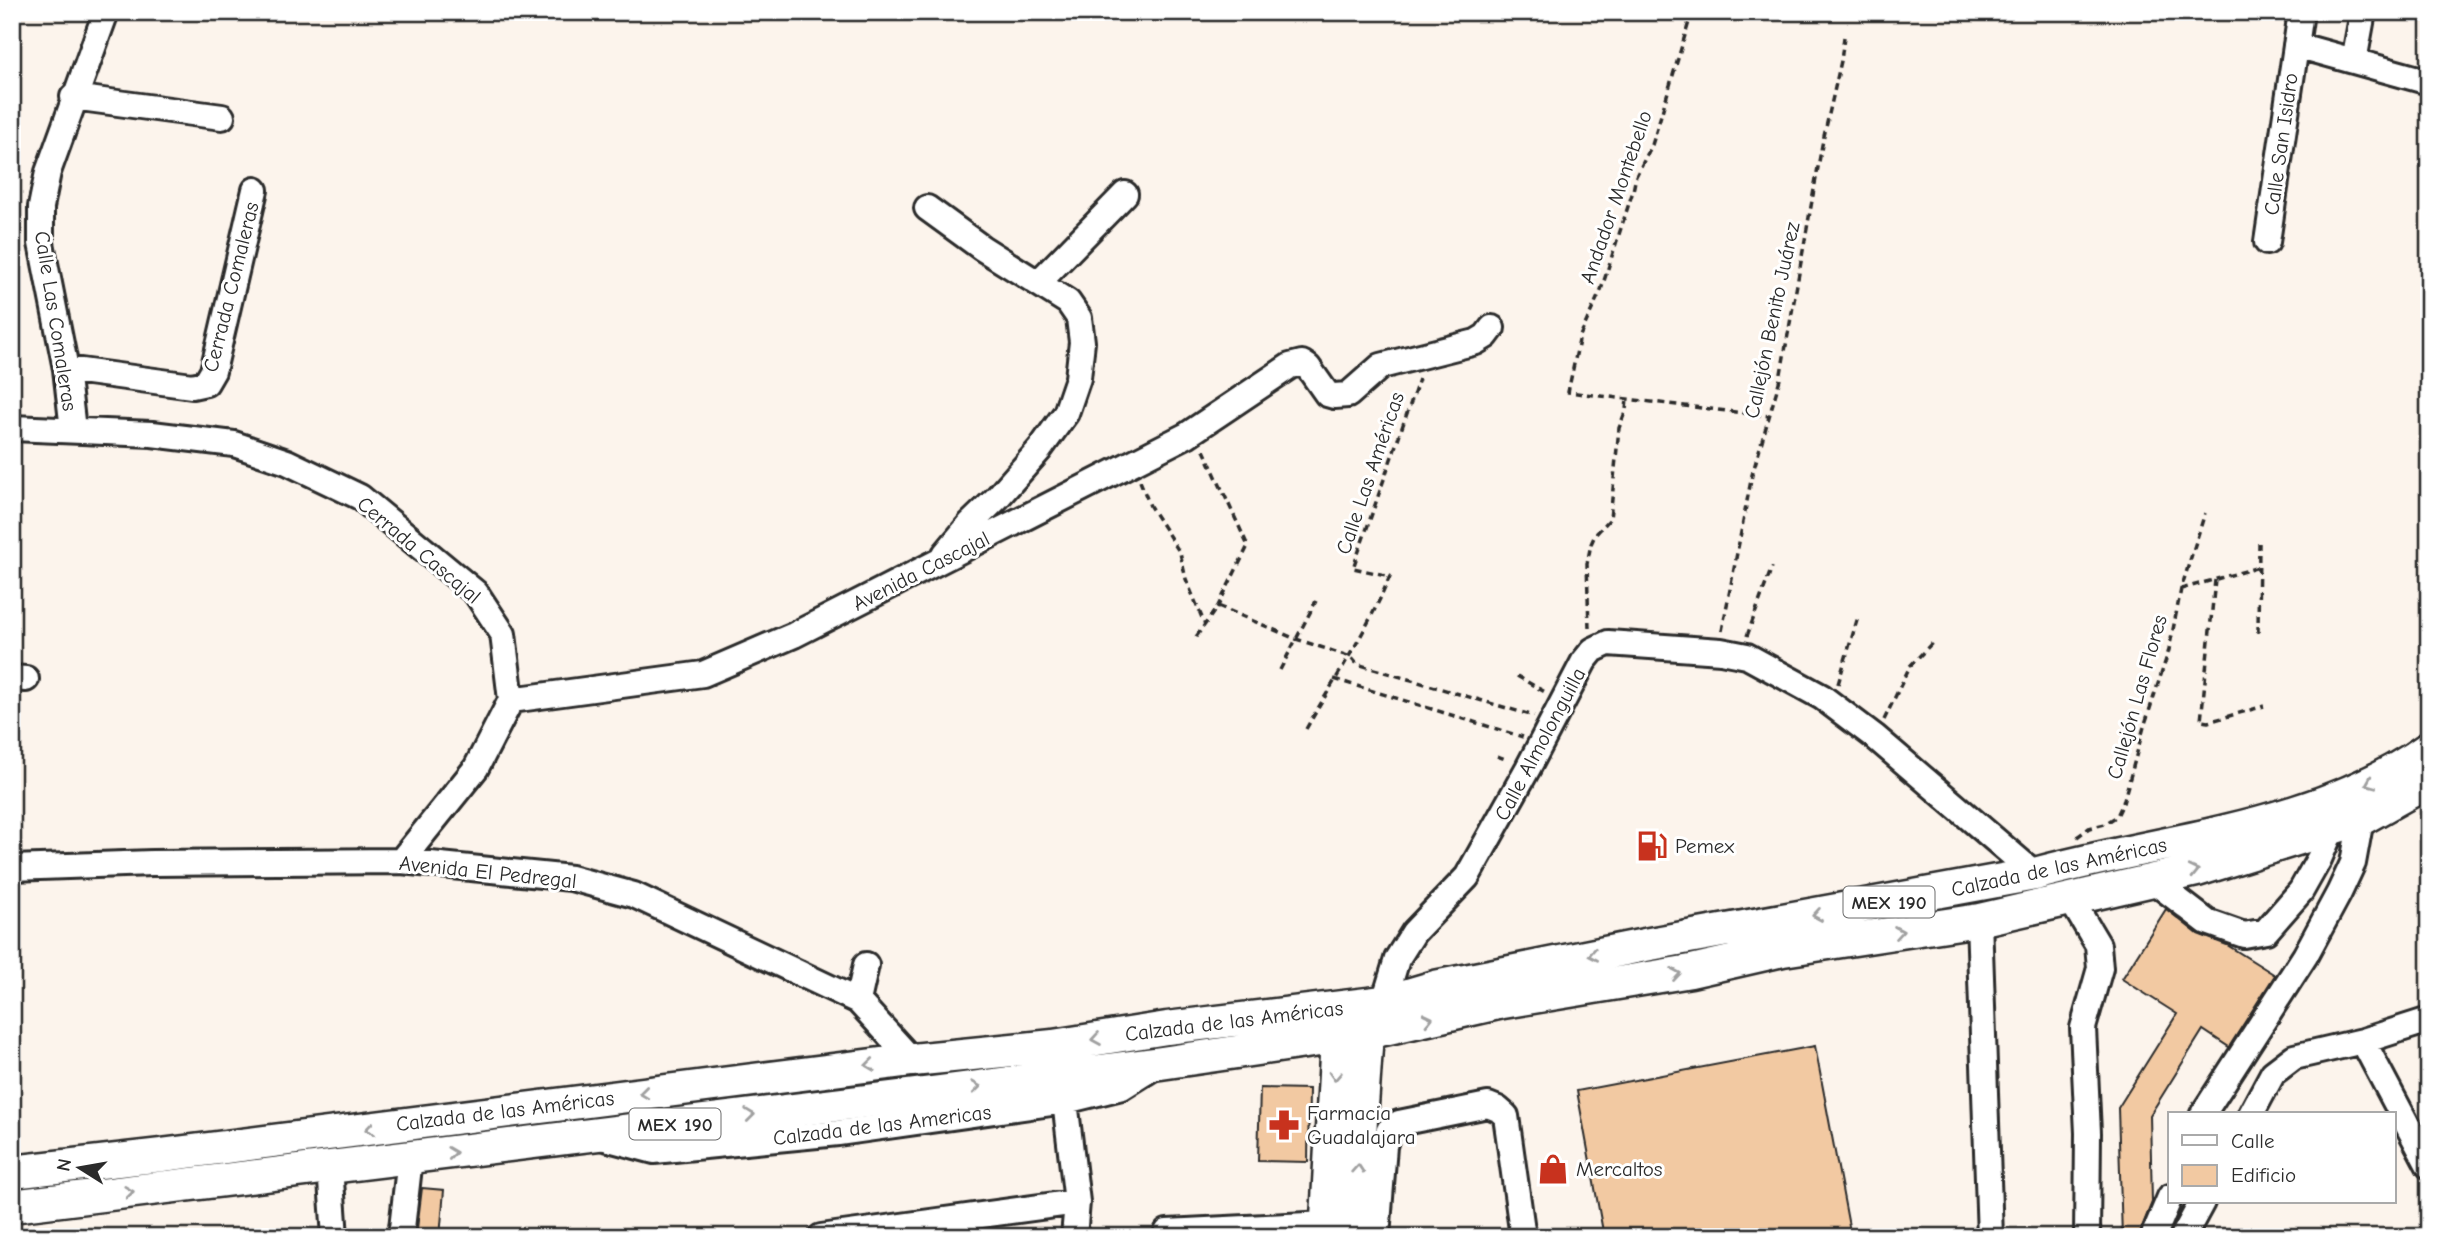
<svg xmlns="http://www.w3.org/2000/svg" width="2441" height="1249" font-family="'Comic Neue',sans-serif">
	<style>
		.building { fill: #f2c9a2; stroke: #2b2b2b; stroke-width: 2 }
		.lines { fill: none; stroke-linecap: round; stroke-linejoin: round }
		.minor-casing { stroke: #2b2b2b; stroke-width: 30 }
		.major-casing { stroke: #2b2b2b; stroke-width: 37 }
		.path { stroke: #2b2b2b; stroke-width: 3.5; stroke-dasharray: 7 5; stroke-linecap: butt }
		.minor { stroke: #fff; stroke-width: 24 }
		.major { stroke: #fff; stroke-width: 32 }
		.oneway { stroke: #a0a0a0 }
		.labels { text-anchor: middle; stroke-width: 6; stroke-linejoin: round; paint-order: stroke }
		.shield { fill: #fff; stroke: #6b6b6b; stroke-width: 2 }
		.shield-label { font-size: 19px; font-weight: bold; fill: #2b2b2b }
		.street-label { font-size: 21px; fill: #2b2b2b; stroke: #fff }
		.poi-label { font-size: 21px; fill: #2b2b2b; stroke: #fff; text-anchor: start }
	</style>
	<rect width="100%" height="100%" fill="#fcf4ec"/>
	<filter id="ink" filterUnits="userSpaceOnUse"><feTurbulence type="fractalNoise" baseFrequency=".0143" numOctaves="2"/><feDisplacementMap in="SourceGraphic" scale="14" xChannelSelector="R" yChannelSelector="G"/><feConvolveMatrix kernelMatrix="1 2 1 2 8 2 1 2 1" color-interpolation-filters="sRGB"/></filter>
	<g filter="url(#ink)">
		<path class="building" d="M2166,909L2198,934L2227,945L2275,975L2229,1047L2203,1030L2150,1115L2152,1202L2138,1237H2122L2118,1108L2177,1014L2122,979Z
			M1815,1046L1851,1237H1604L1577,1091Z
			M1260,1088L1309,1089L1308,1162L1258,1161Z
			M422,1188L444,1190L440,1237H416Z"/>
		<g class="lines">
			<g class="minor-casing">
				<path id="minor" d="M2296,45L2429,82
					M2354,61L2363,12
					M73,97L222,117
					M927,208L982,248L1068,302L1079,318L1082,342L1078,378L1066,413L1040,449L997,498L970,524L945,554
					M2267,242L2301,12
					M1038,283L1125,194
					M66,369L192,386L206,383L213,371L255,190
					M12,428L152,434L234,444L287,462L360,497L476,593L503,634L511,700
					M73,430L66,369L41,243V207L48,172L106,12
					M12,678L26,679
					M511,700L703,674L794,635L1187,435L1290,366L1302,363L1308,367L1327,394L1334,396L1348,395L1381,366L1476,342L1486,336L1492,328
					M401,861L476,768L511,700
					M12,868L152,863L401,861L571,878L634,895L858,1001L912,1060
					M2151,879L2207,922L2244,935L2266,931L2301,891L2319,859L2332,829
					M2070,898L2098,945L2100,968L2083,1028L2088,1133L2087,1237
					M1979,920L1990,1237
					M858,1001L866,965
					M1385,1018L1384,1002L1397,959L1414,932L1467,877L1528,768L1584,661L1593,650L1608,643L1721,651L1747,656L1822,697L1875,737L2035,874
					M2363,1041L2429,1166
					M1065,1101L1077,1202L1074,1237
					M2203,1114L2305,956L2339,893L2353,863L2361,819
					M2251,1114L2273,1073L2294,1057L2363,1041L2429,1020
					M601,1137L654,1151L838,1133L1065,1101L1122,1087L1157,1065
					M330,1167L335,1237
					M1167,1232L1327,1224
					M401,1237L410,1158
					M821,1237L1077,1202
					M1377,1237L1384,1146L1389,1130L1399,1123L1488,1105L1498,1109L1506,1116L1523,1237
					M2153,1237L2170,1197
					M2183,1237L2202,1202"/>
			</g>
			<g class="major-casing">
				<path id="major" d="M12,1172L162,1155L912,1060L1053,1046L1167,1028L1384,1002L1435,987L1650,944L2035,874C2166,838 2316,829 2429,748
					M12,1206L941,1092L1161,1063L1367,1033L1503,1002L1691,971L1783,950L1979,920L2197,870L2361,819L2429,781
					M1326,1237L1337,1038L1334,1016
					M1353,1237L1367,1033L1366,1015"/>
			</g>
			<path class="path" d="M1692,12L1652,145L1636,176L1633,191L1601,290L1580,336L1568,392L1769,416
				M1140,481L1150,506L1180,553L1186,579L1205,625
				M2215,580L2201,721L2208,722L2264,706
				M2181,589L2259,567
				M1218,606L1296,639L1351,657L1357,664L1534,716
				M1589,628L1587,564L1591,544L1595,535L1610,519L1619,428L1626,410L1627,399
				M1722,631L1752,475L1780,379L1822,145L1841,61L1844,37
				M2258,633L2259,543
				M1747,636L1772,567
				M1196,637L1218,606L1248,546L1203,448
				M1280,670L1316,601
				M1517,676L1545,692
				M1334,679L1523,737
				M1838,684L1858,617
				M1884,720L1910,666L1933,642
				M1306,729C1335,678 1368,630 1390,576L1353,568L1419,379
				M1497,756L1508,760
				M2077,837L2089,828L2105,824L2117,816L2123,803L2144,727L2169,650L2181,589L2205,513"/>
			<use href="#minor" class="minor"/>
			<use href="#major" class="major"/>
		</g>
		<defs><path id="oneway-chevron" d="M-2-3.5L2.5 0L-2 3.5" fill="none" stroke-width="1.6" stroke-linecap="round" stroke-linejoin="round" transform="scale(1.75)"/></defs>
		<g class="oneway">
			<use href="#oneway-chevron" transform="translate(2370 783) rotate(157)"/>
			<use href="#oneway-chevron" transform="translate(2194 871) rotate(-13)"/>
			<use href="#oneway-chevron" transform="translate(1817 915) rotate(170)"/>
			<use href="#oneway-chevron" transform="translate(1899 932) rotate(-9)"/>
			<use href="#oneway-chevron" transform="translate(1593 955) rotate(169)"/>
			<use href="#oneway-chevron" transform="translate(1676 974) rotate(-9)"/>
			<use href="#oneway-chevron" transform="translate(1428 1019) rotate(-13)"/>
			<use href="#oneway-chevron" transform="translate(1096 1039) rotate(171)"/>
			<use href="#oneway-chevron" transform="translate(870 1065) rotate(173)"/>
			<use href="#oneway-chevron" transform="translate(1335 1076) rotate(93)"/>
			<use href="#oneway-chevron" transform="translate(976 1087) rotate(-7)"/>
			<use href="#oneway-chevron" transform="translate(644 1093) rotate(173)"/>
			<use href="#oneway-chevron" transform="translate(750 1115) rotate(-7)"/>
			<use href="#oneway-chevron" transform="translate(370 1129) rotate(172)"/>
			<use href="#oneway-chevron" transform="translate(452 1153) rotate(-7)"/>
			<use href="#oneway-chevron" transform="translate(1358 1169) rotate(-86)"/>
			<use href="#oneway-chevron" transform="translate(129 1192) rotate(-7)"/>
		</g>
	</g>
	<defs>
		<g id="fuel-bare" transform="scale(2.415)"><path d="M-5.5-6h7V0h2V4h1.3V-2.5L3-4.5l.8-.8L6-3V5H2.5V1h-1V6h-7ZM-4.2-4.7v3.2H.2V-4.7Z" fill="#c8321e" stroke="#fff" stroke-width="2.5" paint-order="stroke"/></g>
		<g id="pharmacy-bare" transform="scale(2.415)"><path d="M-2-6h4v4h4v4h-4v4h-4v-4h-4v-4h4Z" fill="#c8321e" stroke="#fff" stroke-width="2.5" paint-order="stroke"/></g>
		<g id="shop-bare" transform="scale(2.415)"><path d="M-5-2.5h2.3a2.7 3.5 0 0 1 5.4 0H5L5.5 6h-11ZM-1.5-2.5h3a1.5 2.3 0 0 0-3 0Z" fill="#c8321e" stroke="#fff" stroke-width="2.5" paint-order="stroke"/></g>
	</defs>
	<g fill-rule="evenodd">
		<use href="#fuel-bare" x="1652" y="846"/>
		<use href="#pharmacy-bare" x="1284" y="1125"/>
		<use href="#shop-bare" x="1553" y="1169"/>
	</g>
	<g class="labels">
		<g class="shield">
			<rect x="1843.5" y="886.5" width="91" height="31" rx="5"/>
			<rect x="629.5" y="1108.5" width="91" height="31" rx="5"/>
		</g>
		<g class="shield-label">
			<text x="1889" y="909">MEX 190</text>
			<text x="675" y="1131">MEX 190</text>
		</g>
		<g class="street-label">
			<text transform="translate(2281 144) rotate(-82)" y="7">Calle San Isidro</text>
			<text transform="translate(1616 197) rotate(-71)" y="7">Andador Montebello</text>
			<text transform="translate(231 287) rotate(-76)" y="7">Cerrada Comaleras</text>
			<text transform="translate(1772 320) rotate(-78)" y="7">Callejón Benito Juárez</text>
			<text transform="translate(56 321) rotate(81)" y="7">Calle Las Comaleras</text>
			<text transform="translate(1370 473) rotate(-71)" y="7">Calle Las Américas</text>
			<text transform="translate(419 550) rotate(40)" y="7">Cerrada Cascajal</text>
			<text transform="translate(921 571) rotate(-27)" y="7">Avenida Cascajal</text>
			<text transform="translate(2137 697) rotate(-74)" y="7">Callejón Las Flores</text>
			<text transform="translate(1540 744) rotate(-62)" y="7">Calle Almolonguilla</text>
			<text transform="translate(2059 867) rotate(-12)" y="7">Calzada de las Américas</text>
			<text transform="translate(488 872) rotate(6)" y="7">Avenida El Pedregal</text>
			<text transform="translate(1234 1021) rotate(-7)" y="7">Calzada de las Américas</text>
			<text transform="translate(505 1111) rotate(-7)" y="7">Calzada de las Américas</text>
			<text transform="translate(882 1125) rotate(-7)" y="7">Calzada de las Americas</text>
		</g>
		<g class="poi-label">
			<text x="1675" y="853">Pemex</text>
			<text x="1307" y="1120">Farmacia<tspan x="1307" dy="24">Guadalajara</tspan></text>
			<text x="1576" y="1176">Mercaltos</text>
		</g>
	</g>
	<rect width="2441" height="1249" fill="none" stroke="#fff" stroke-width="42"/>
	<rect x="21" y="21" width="2399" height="1207" fill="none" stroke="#2b2b2b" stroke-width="2.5" filter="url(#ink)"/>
	<rect x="2168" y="1112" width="228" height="91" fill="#ffffff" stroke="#aaaaaa" stroke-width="2"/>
	<rect x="2182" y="1135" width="35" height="10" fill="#ffffff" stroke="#aaaaaa" stroke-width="2"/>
	<text x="2231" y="1148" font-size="21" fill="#2b2b2b">Calle</text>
	<rect x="2182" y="1165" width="35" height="21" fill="#f2c9a2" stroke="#aaaaaa" stroke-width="2"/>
	<text x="2231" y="1182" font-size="21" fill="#2b2b2b">Edificio</text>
	<g transform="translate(80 1168) rotate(281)" stroke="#ffffff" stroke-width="5" paint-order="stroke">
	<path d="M0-5L12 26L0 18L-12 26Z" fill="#2b2b2b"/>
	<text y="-10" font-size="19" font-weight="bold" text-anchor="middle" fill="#2b2b2b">N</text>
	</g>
</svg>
